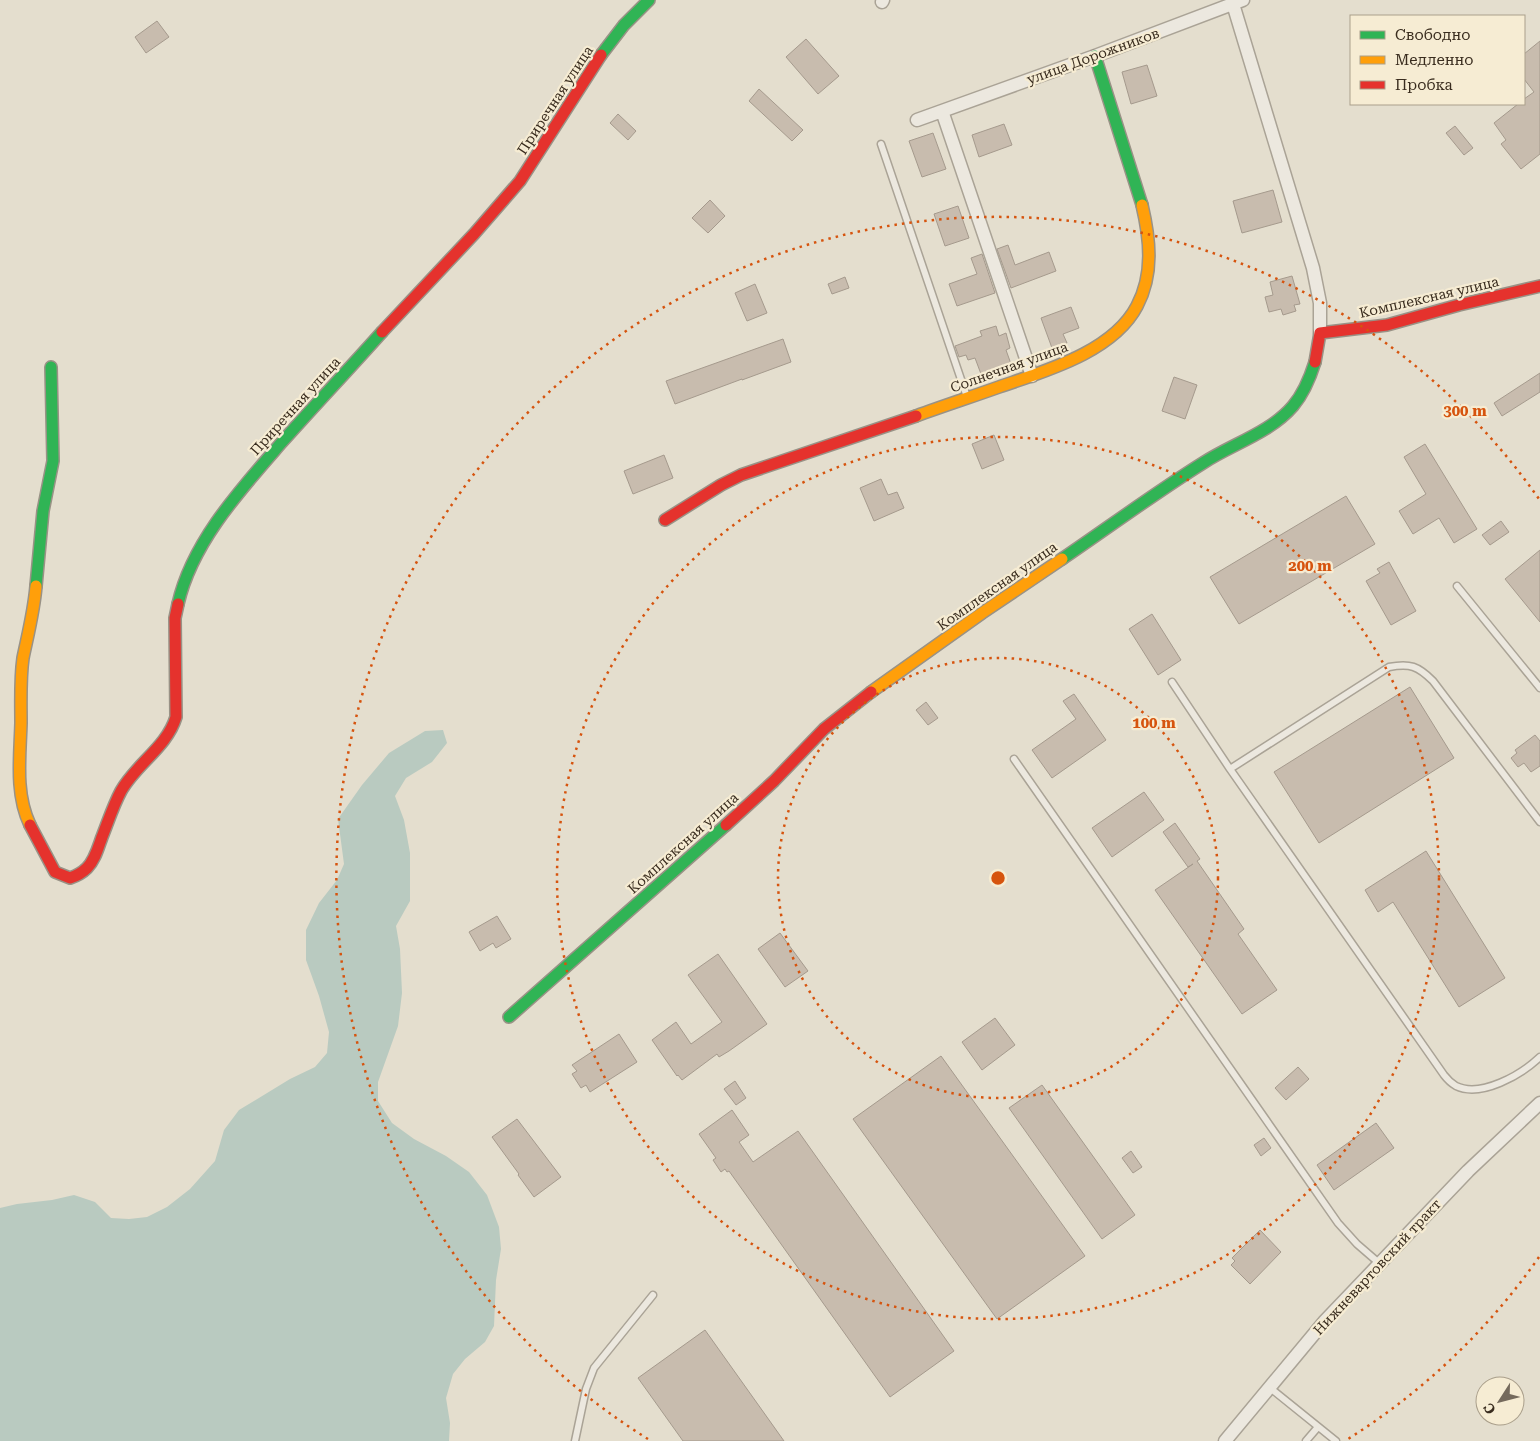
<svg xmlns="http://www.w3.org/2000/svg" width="1540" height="1441" font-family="'Roboto Serif',serif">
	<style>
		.water { fill: #b9cac0 }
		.building { fill: #c8bcae; stroke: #a59a8d }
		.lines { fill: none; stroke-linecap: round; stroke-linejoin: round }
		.lane-casing { stroke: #aaa396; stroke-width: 9 }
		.street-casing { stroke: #aaa396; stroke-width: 15 }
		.fast-casing { stroke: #999286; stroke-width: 14 }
		.slow-casing { stroke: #999286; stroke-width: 14 }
		.jam-casing { stroke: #999286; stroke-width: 14 }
		.lane { stroke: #ece8df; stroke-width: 6 }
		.street { stroke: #ece8df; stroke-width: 12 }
		.fast { stroke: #30b455; stroke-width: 11 }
		.slow { stroke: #ff9f0a; stroke-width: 11 }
		.jam { stroke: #e5322d; stroke-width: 11 }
		.ring { fill: none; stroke: #d6540e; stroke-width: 2.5; stroke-dasharray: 2.5 5 }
		.labels { text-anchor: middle; stroke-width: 4.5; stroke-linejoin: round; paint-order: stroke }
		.street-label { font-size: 14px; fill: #392c1e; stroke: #f6ecd3 }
		.centre { fill: #d6540e; stroke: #f6ecd3; stroke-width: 2.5 }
		.ring-label { font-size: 15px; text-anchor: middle; font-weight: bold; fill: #d6540e; stroke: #f6ecd3; stroke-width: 4.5; stroke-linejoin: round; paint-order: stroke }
	</style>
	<rect width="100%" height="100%" fill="#e4dece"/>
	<path class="water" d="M443,730L447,743L432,762L406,778L395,796L404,820L410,853V901L396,926L400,949L402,993L398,1026L378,1082V1101L392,1123L414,1139L446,1156L469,1172L487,1195L499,1227L501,1249L496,1280L494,1326L485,1342L465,1359L453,1374L446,1398L450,1423L449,1441H0V1208L17,1204L52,1200L74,1195L95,1202L111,1218L129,1219L147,1217L167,1207L190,1189L215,1161L224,1130L239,1110L290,1079L315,1067L327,1053L329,1032L319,996L306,960V930L319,903L337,880L344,864L338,819L362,785L389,753L425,731Z"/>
	<path class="building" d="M157,21L169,37L146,53L135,37Z
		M806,39L839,76L818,94L786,57Z
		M1540,41V154L1521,169L1501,144L1506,140L1494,123L1518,104H1524V99L1534,92L1524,79V54Z
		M1147,65L1157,96L1131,104L1122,72Z
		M759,89L803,130L792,141L749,101Z
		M618,114L636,131L628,140L610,123Z
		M1004,124L1012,145L979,157L972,135Z
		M1455,126L1473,148L1464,155L1446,133Z
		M933,133L946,169L922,177L909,141Z
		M1273,190L1282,222L1242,233L1233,201Z
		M710,200L725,216L708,233L692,218Z
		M958,206L969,238L945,246L934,214Z
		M1008,245L1015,265L1049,252L1056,271L1011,288L997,249Z
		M982,254L995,293L957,306L949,284L977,274L971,258Z
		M1292,276L1300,304L1294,305L1296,311L1283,315L1281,309L1269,312L1265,297L1273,295L1270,282Z
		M845,277L849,288L832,294L828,284Z
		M755,284L767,313L747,321L735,293Z
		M1071,307L1079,328L1063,334L1067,343L1052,348L1041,318Z
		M996,326L999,336L1006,333L1010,348L1006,350L1011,364L981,374L975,358L968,360L966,355L959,357L955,346L982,336L980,331Z
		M783,339L791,362L742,380V379L675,404L666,381Z
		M1540,373V392L1502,416L1494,403Z
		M1174,377L1197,385L1185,419L1162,411Z
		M994,435L1004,460L982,469L972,444Z
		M1425,444L1477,529L1454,543L1439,518L1413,534L1399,511L1426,494L1404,457Z
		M664,455L673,478L633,494L624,471Z
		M881,479L888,495L897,492L904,508L874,521L860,488Z
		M1346,496L1375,544L1239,624L1210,577Z
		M1501,521L1509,532L1490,545L1482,535Z
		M1540,550V622L1505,579Z
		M1389,562L1416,611L1391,625L1366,581L1380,573L1377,569Z
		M1152,614L1181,660L1158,675L1129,629Z
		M1410,687L1454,758L1319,843L1274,772Z
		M1074,694L1106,740L1052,778L1032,750L1076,719L1063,701Z
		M926,702L938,718L928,725L916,710Z
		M1535,735L1540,741V766L1531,772L1524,763L1518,767L1511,758L1517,753L1515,750Z
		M1144,792L1164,820L1112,857L1092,828Z
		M1175,823L1200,859L1197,861L1244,929L1238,934L1277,990L1242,1014L1155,890L1193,864L1188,867L1163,832Z
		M1426,851L1505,978L1459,1007L1393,902L1378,912L1365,890Z
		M497,916L511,939L496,948L493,943L480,951L469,932Z
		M780,933L808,971L785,987L758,949Z
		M718,954L767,1024L729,1051L719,1057L717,1054L682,1080L678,1075L677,1076L652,1040L676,1022L691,1044L722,1022L688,975Z
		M995,1018L1015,1045L982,1070L962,1042Z
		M619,1034L637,1062L590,1092L586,1085L581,1088L572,1074L577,1071L572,1065Z
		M941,1056L1085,1256L997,1319L853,1119Z
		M1298,1067L1309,1079L1286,1100L1275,1088Z
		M735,1081L746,1098L736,1105L724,1089Z
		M1042,1085L1135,1215L1102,1239L1009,1108Z
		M732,1110L749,1135L739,1142L753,1162L798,1131L954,1351L890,1397L729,1171L727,1172L725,1169L721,1172L713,1160L716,1158L699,1134Z
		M517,1119L561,1177L534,1197L518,1175L519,1174L492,1137Z
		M1376,1123L1394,1148L1334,1190L1317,1165Z
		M1264,1138L1271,1148L1261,1156L1254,1145Z
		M1131,1151L1142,1167L1133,1173L1122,1158Z
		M1260,1230L1281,1252L1250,1284L1231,1265L1235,1261L1232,1258Z
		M705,1330L784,1441H683L638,1378Z"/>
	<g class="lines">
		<g class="lane-casing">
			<path id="lane" d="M881,144L967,397
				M1457,586L1540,688
				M1172,682L1230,769L1444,1075C1447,1079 1451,1083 1456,1086C1481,1098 1521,1075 1540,1057
				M1014,759L1338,1223L1357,1244L1379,1263
				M1230,769L1389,667C1410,663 1418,666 1433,681L1540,822
				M1269,1387L1336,1441
				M575,1441L586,1389L594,1368L653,1295
				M1306,1441L1318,1427"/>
		</g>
		<g class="street-casing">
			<path id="street" d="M882,2L883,0
				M1233,4L1313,268L1320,303V333
				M942,111L1032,376
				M917,120L1095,56L1243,0
				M1225,1441L1324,1322L1468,1171L1540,1103"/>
		</g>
		<g class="fast-casing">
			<path id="fast" d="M601,55L624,25L649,0
				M1095,56L1142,205
				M1062,559C1109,527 1155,493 1203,463C1232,444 1270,433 1293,406C1304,393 1310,378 1315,362
				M36,586L43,511L53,461L51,367
				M178,604C192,542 241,489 282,442C315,405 349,369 382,332
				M509,1017L726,825"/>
		</g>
		<g class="slow-casing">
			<path id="slow" d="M916,416C943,406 971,397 999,387C1045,371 1113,352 1137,306C1154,274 1150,239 1142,205
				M871,692L982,613L1062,559
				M30,825C15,794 20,757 21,723C21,702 20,679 23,658C28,634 34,611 36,586"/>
		</g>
		<g class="jam-casing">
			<path id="jam" d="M382,332L474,234L520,181L601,55
				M1315,362L1320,333L1387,325L1459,305L1540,286
				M665,520L721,485L741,475L916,416
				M30,825L55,872L70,878C76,876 82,873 87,868C95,860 98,848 102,837C108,822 113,806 121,791C136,764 167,747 176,717L175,618L178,604
				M726,825L774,781L824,729L871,692"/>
		</g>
		<use href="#lane" class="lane"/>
		<use href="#street" class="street"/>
		<use href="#fast" class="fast"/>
		<use href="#slow" class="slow"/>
		<use href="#jam" class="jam"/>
	</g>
	<g class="ring">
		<circle cx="998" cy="878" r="220"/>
		<circle cx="998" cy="878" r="441"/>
		<path d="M1539 1257A661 661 0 0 1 1348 1439M648 1439A661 661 0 1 1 1539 499"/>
	</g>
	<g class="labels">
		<g class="street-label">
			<text transform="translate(1093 56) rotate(-20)" y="5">улица Дорожников</text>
			<text transform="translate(555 100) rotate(-57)" y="5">Приречная улица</text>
			<text transform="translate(1429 297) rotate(-13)" y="5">Комплексная улица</text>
			<text transform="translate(1009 367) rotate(-20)" y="5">Солнечная улица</text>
			<text transform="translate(295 406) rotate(-48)" y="5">Приречная улица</text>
			<text transform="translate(997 586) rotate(-35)" y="5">Комплексная улица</text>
			<text transform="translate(683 843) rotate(-42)" y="5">Комплексная улица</text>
			<text transform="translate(1377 1267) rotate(-47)" y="5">Нижневартовский тракт</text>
		</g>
	</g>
	<circle cx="998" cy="878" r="8" class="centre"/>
	<g class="ring-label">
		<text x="1465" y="416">300 m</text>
		<text x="1310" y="571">200 m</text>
		<text x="1154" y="728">100 m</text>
	</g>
	<rect x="1350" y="15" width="175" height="90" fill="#f6ecd3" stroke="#aa9f8b"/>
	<rect x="1360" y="31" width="25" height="8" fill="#30b455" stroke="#aa9f8b"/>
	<text x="1395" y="40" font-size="15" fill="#392c1e">Свободно</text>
	<rect x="1360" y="56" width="25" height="8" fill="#ff9f0a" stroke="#aa9f8b"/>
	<text x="1395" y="65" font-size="15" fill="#392c1e">Медленно</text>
	<rect x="1360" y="81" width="25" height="8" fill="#e5322d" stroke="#aa9f8b"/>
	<text x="1395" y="90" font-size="15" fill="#392c1e">Пробка</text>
	<g transform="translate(1500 1401) rotate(234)"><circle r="24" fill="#f6ecd3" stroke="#aa9f8b"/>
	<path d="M0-4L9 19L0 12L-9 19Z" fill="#756a5c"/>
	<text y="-8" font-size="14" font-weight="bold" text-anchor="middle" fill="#392c1e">С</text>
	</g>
</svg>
